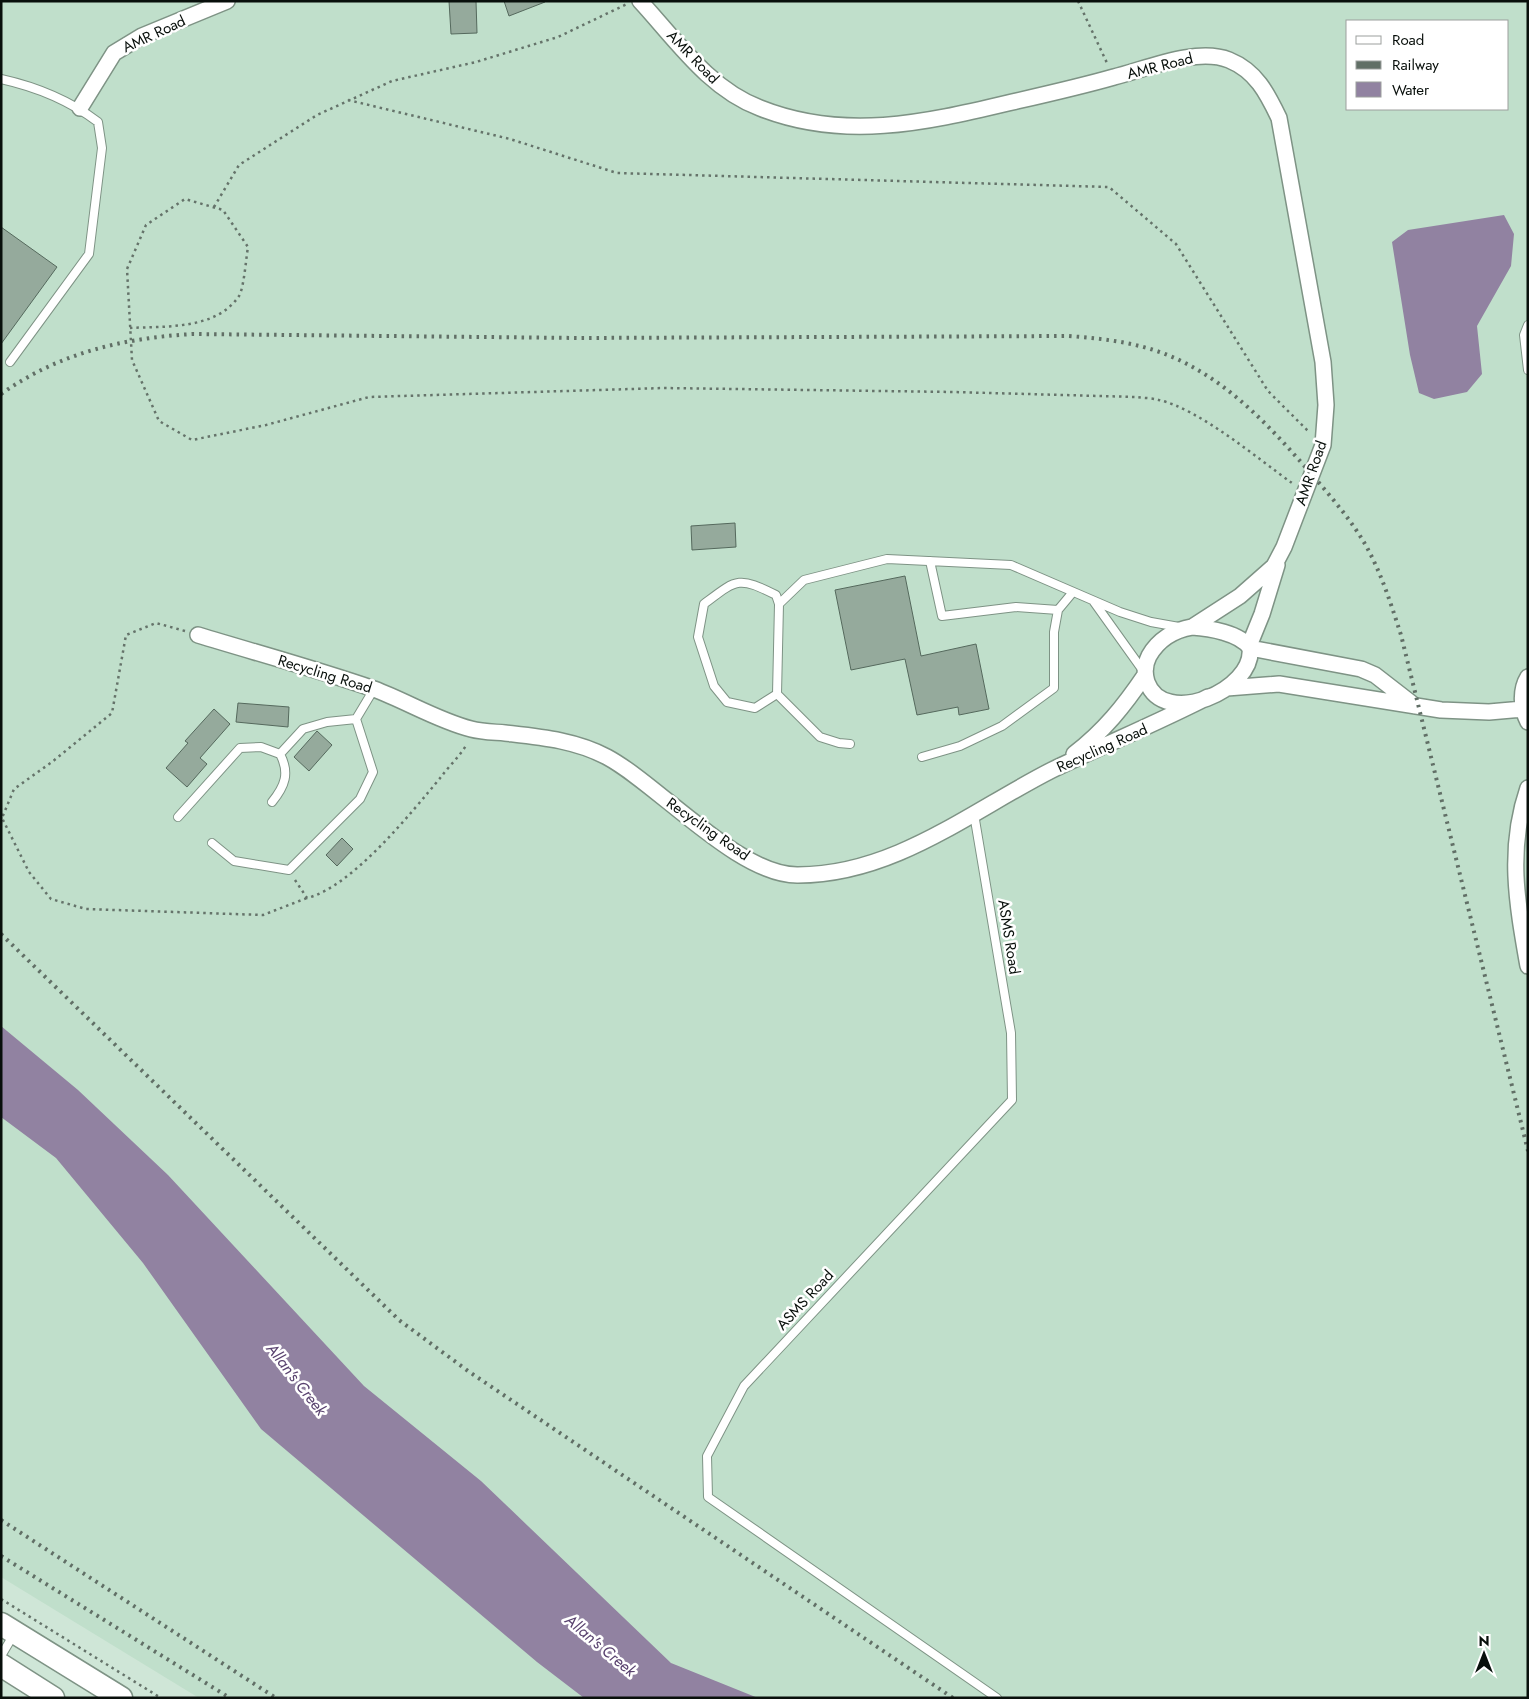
<svg xmlns="http://www.w3.org/2000/svg" width="1529" height="1699" font-family="Jost,sans-serif">
	<style>
		.built { fill: #c0dfcb; fill-rule: evenodd }
		.water { fill: #9182a1 }
		.building { fill: #95aa9c; stroke: #55695d }
		.lines { fill: none; stroke-linecap: round; stroke-linejoin: round }
		.service-casing { stroke: #7e9385; stroke-width: 10 }
		.minor-casing { stroke: #7e9385; stroke-width: 18 }
		.primary-casing { stroke: #7e9385; stroke-width: 25 }
		.path { stroke: #65736a; stroke-width: 2.5; stroke-dasharray: 2.5 4; stroke-linecap: butt }
		.service { stroke: #fff; stroke-width: 8 }
		.minor { stroke: #fff; stroke-width: 15 }
		.primary { stroke: #fff; stroke-width: 22 }
		.rail { stroke: #616f66; stroke-width: 4; stroke-dasharray: 2.5 5; stroke-linecap: butt }
		.labels { text-anchor: middle; stroke-width: 5; stroke-linejoin: round; paint-order: stroke }
		.street-label { font-size: 15px; fill: #080f0b; stroke: #fff }
		.water-label { font-size: 16px; font-style: italic; fill: #59426f; stroke: #fff }
	</style>
	<rect width="100%" height="100%" fill="#cfe6d7"/>
	<path class="built" d="M1,1H1528V1698H199L1,1577ZM1348,21H1508V109H1348Z"/>
	<path class="water" d="M1504,215L1514,234L1511,266L1477,326L1482,374L1467,392L1434,399L1419,393L1410,355L1392,242L1408,230Z
		M1,1026L78,1090L168,1175L364,1386L481,1481L671,1663L758,1698H584L537,1662L261,1429L143,1263L56,1158L1,1117Z"/>
	<path class="building" d="M449,1H476L477,33L451,34Z
		M504,1H545V2L509,16Z
		M1,227L57,267L1,344Z
		M735,523L736,547L692,550L691,526Z
		M905,576L921,656L976,644L989,709L959,715L958,707L917,715L905,659L851,670L835,590Z
		M238,703L289,707L288,727L236,722Z
		M214,709L230,724L200,758L207,764L187,787L166,768L188,743L185,741Z
		M317,731L332,745L309,771L294,757Z
		M342,838L353,849L337,866L326,855Z"/>
	<g class="lines">
		<g class="service-casing">
			<path id="service" d="M1,79C37,87 69,100 98,122L102,148L89,254L10,362
				M1528,325L1524,335L1528,370
				M930,561L942,616L1016,607L1058,610
				M1094,602L1144,672
				M779,604L776,595C738,576 737,579 704,604L698,637L714,686L727,702L755,708L777,694L779,604L804,580L887,559L1011,565L1120,612L1151,622L1179,627
				M777,694L820,737L839,743L850,744
				M922,757L960,746L1002,726L1054,688V632L1058,610L1073,592
				M272,802C285,786 290,773 280,754
				M974,814L1011,1033L1012,1100L744,1386L707,1456L708,1497L997,1698
				M178,817L240,748L261,747L280,754L303,729L327,722L356,719
				M212,843L234,861L289,870L360,799L373,772L356,719L374,689
				M1,1656L14,1634"/>
		</g>
		<g class="minor-casing">
			<path id="minor" d="M640,1C676,40 709,89 760,108C843,141 924,123 1008,103C1043,95 1079,87 1114,77C1146,69 1197,47 1229,60C1256,71 1267,93 1279,118L1323,362L1326,405L1323,445L1284,547L1274,566L1240,596L1192,627
				M80,108L114,53L142,36L227,1
				M1192,627C1209,628 1240,633 1250,648C1255,690 1164,729 1147,682C1144,673 1145,664 1149,656C1158,640 1174,630 1192,627Z
				M198,635C257,653 316,669 374,689C406,701 439,721 471,729C482,732 494,732 505,733C540,737 575,740 607,757C659,785 739,876 798,875C894,875 971,811 1052,770C1104,745 1157,723 1208,697
				M1249,646L1262,614L1277,565
				M1250,648L1361,669L1375,675L1415,706
				M1528,677C1520,690 1521,708 1528,722
				M1227,688L1279,684L1441,710L1489,712L1523,709
				M1074,754C1104,731 1124,706 1145,675
				M1528,788C1507,849 1517,904 1528,966"/>
		</g>
		<g class="primary-casing">
			<path id="primary" d="M1,1624L121,1698
				M1,1665L53,1698"/>
		</g>
		<path class="path" d="M1078,1L1107,63
			M348,100L510,139L617,173L1109,187L1176,244L1268,391L1309,432
			M214,207L239,165L317,115L392,81L476,62L558,37L627,4
			M130,328C166,326 216,330 239,296C244,288 246,258 248,247L223,210L185,199L146,225L127,269L132,360L159,421L192,440L266,425L369,397L664,388L953,392L1136,397C1143,398 1152,398 1159,400C1199,409 1257,458 1292,483
			M185,631L156,623L126,635L112,713L52,762L14,789L2,818L29,872L51,899L86,909L263,915L307,898
			M295,880L307,898C352,887 411,813 441,777C449,766 460,756 467,744
			M1,1599L161,1698"/>
		<use href="#service" class="service"/>
		<use href="#minor" class="minor"/>
		<use href="#primary" class="primary"/>
		<path class="rail" d="M1,394C59,353 123,338 193,334L579,338L1069,336C1107,339 1142,343 1177,359C1233,385 1274,431 1314,477C1332,498 1351,520 1365,544C1381,572 1391,604 1401,635L1528,1151
			M1,934L399,1320L468,1371L953,1698
			M1,1520L276,1698
			M1,1556L230,1698"/>
	</g>
	<g class="labels">
		<g class="street-label">
			<text transform="translate(154 34) rotate(-25)" y="5">AMR Road</text>
			<text transform="translate(693 57) rotate(46)" y="5">AMR Road</text>
			<text transform="translate(1160 66) rotate(-14)" y="5">AMR Road</text>
			<text transform="translate(1311 473) rotate(-71)" y="5">AMR Road</text>
			<text transform="translate(325 674) rotate(17)" y="5">Recycling Road</text>
			<text transform="translate(1102 748) rotate(-24)" y="5">Recycling Road</text>
			<text transform="translate(708 829) rotate(35)" y="5">Recycling Road</text>
			<text transform="translate(1009 937) rotate(81)" y="5">ASMS Road</text>
			<text transform="translate(805 1300) rotate(-47)" y="5">ASMS Road</text>
		</g>
		<g class="water-label">
			<text transform="translate(297 1379) rotate(52)" y="6">Allan's Creek</text>
			<text transform="translate(601 1645) rotate(40)" y="6">Allan's Creek</text>
		</g>
	</g>
	<rect width="1529" height="1699" fill="none" stroke="#080f0b" stroke-width="5"/>
	<rect x="1346" y="20" width="162" height="90" fill="#ffffff" stroke="#9c9f9d"/>
	<rect x="1356" y="36" width="25" height="8" fill="#ffffff" stroke="#9c9f9d"/>
	<text x="1392" y="45" font-size="15" fill="#080f0b">Road</text>
	<rect x="1356" y="61" width="25" height="8" fill="#616f66" stroke="#9c9f9d"/>
	<text x="1392" y="70" font-size="15" fill="#080f0b">Railway</text>
	<rect x="1356" y="82" width="25" height="15" fill="#9182a1" stroke="#9c9f9d"/>
	<text x="1392" y="95" font-size="15" fill="#080f0b">Water</text>
	<g transform="translate(1484 1654)" stroke="#ffffff" stroke-width="4" paint-order="stroke">
	<path d="M0-4L9 19L0 12L-9 19Z" fill="#080f0b"/>
	<text y="-8" font-size="14" font-weight="bold" text-anchor="middle" fill="#080f0b">N</text>
	</g>
</svg>
